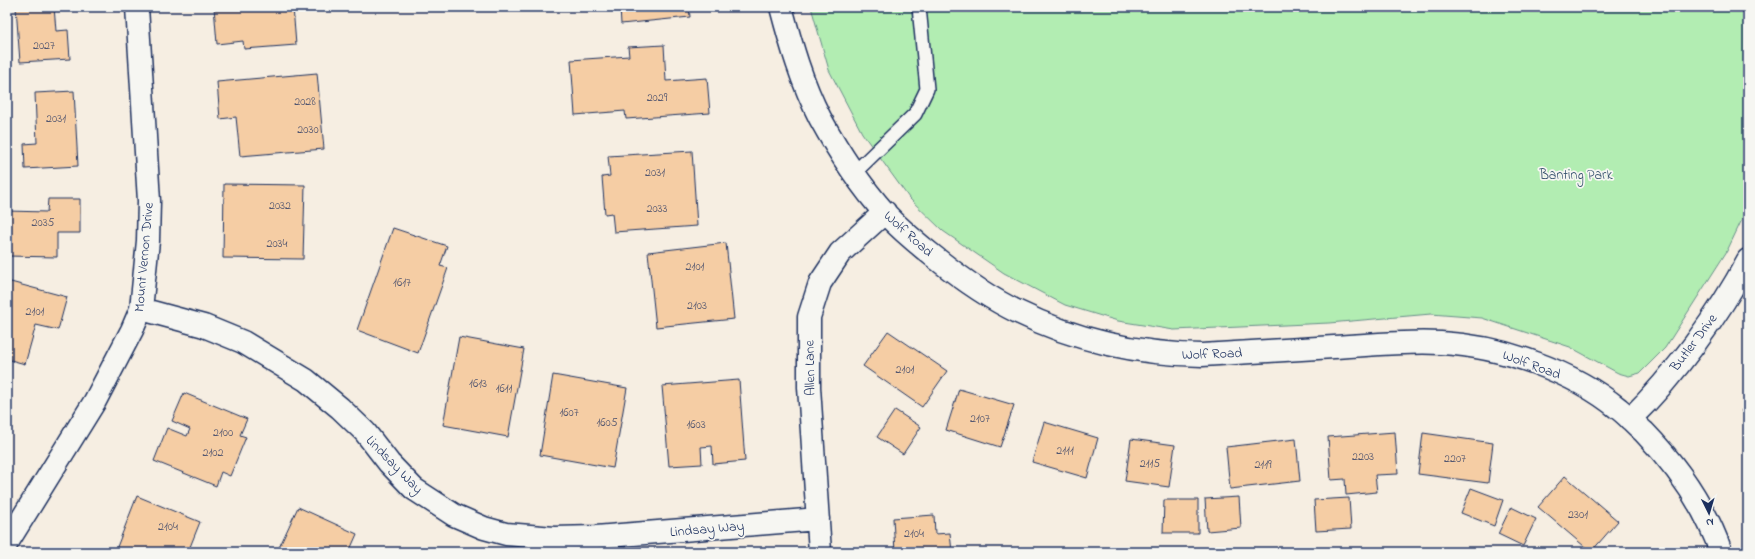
<svg xmlns="http://www.w3.org/2000/svg" width="1755" height="559" font-family="'Indie Flower',sans-serif">
	<style>
		.green { fill: #b2edb2; stroke: #668e88 }
		.building { fill: #f5cda4; stroke: #1b2f5e }
		.lines { fill: none; stroke-linecap: round; stroke-linejoin: round }
		.service-casing { stroke: #1b2f5e; stroke-width: 16 }
		.minor-casing { stroke: #1b2f5e; stroke-width: 25 }
		.service { stroke: #f6f6f2; stroke-width: 13 }
		.minor { stroke: #f6f6f2; stroke-width: 22 }
		.labels { text-anchor: middle; stroke-width: 3.5; stroke-linejoin: round; paint-order: stroke }
		.number-label { font-size: 12px; fill: #525670 }
		.park-label { font-size: 14px; fill: #39556f; stroke: #f6f6f2 }
		.street-label { font-size: 14px; fill: #1b2f5e; stroke: #f6f6f2 }
	</style>
	<rect width="100%" height="100%" fill="#f6eee2"/>
	<filter id="ink" filterUnits="userSpaceOnUse"><feTurbulence type="fractalNoise" baseFrequency=".025" numOctaves="2"/><feDisplacementMap in="SourceGraphic" scale="8" xChannelSelector="R" yChannelSelector="G"/><feConvolveMatrix kernelMatrix="1 2 1 2 8 2 1 2 1" color-interpolation-filters="sRGB"/></filter>
	<g filter="url(#ink)">
		<path class="green" d="M811,7H1748V207L1727,251L1665,348L1640,373L1629,376L1618,373L1570,347L1482,318L1431,314L1329,323L1174,330L1118,321L1065,305L1004,273L943,231L909,198L862,133L829,70Z"/>
		<path class="building" d="M16,7H54L56,31L68,30L70,59L20,62Z
			M214,7H293L296,45L244,49L243,41L217,44Z
			M620,7H689L690,17L621,24Z
			M664,45L666,81L707,78L710,113L626,119L625,111L575,115L571,60L629,56L628,47Z
			M317,73L324,149L240,156L236,117L220,119L217,82Z
			M74,91L78,166L25,169L24,144L37,143L35,93Z
			M692,151L697,226L614,232L612,213L605,214L602,177L610,176L608,156Z
			M224,184L305,185L303,259L223,258Z
			M48,199H80V233H57V257L7,256V211L47,212Z
			M393,228L447,246L440,266L448,268L418,353L357,330Z
			M726,243L734,319L656,327L648,252Z
			M7,281L67,297L58,330L36,325L25,364L7,359Z
			M888,331L947,371L922,407L863,366Z
			M459,337L524,349L508,437L443,425Z
			M553,375L627,388L613,468L540,455Z
			M739,380L745,461L713,464L712,446L701,447L702,464L669,466L662,386Z
			M959,389L1014,405L1000,447L946,430Z
			M184,393L247,419L240,435L246,437L230,476L221,472L216,486L154,461L167,428L187,436L190,429L172,421Z
			M1748,403V416L1741,411Z
			M895,410L921,427L903,454L877,437Z
			M1044,422L1098,438L1087,478L1032,462Z
			M1395,432L1398,474L1375,475L1377,492L1346,495L1345,479L1331,480L1328,437Z
			M1423,433L1493,443L1488,483L1418,474Z
			M1131,439L1175,445L1169,487L1125,481Z
			M1296,439L1300,481L1230,489L1226,447Z
			M1565,476L1618,521L1591,552L1538,507Z
			M1471,488L1503,500L1494,526L1461,513Z
			M137,496L200,522L188,552H115Z
			M1239,497L1241,528L1207,531L1205,499Z
			M1349,498L1351,529L1316,531L1314,500Z
			M1164,500H1198V533H1163Z
			M298,507L357,534L349,552H277Z
			M1511,507L1536,519L1523,546L1498,534Z
			M934,515L935,534L950,533L952,552H895L893,518Z"/>
		<g class="lines">
			<g class="service-casing">
				<path id="service" d="M854,173L915,114L927,89L919,7"/>
			</g>
			<g class="minor-casing">
				<path id="minor" d="M781,7C791,45 802,83 820,118C838,151 860,185 885,213C901,230 919,245 937,259C962,279 989,298 1018,312C1075,340 1139,354 1202,355C1246,352 1290,350 1334,347C1370,345 1405,341 1441,343C1501,346 1573,371 1619,409C1628,416 1636,425 1644,432C1678,467 1705,506 1721,552
					M141,309L204,326L243,342L306,380L340,408L365,432L389,463L414,489L454,515L484,528L506,534L554,538L596,537L818,519
					M1630,419C1675,375 1719,315 1748,260
					M7,543L95,401L132,330L141,309L148,241L149,201L137,7
					M820,552L809,387V317L820,283L840,253L885,212"/>
			</g>
			<use href="#service" class="service"/>
			<use href="#minor" class="minor"/>
		</g>
	</g>
	<g class="labels">
		<g class="number-label">
			<text x="44" y="49">2027</text>
			<text x="657" y="101">2029</text>
			<text x="305" y="105">2028</text>
			<text x="56" y="122">2031</text>
			<text x="308" y="133">2030</text>
			<text x="655" y="176">2031</text>
			<text x="280" y="209">2032</text>
			<text x="657" y="212">2033</text>
			<text x="43" y="226">2035</text>
			<text x="277" y="247">2034</text>
			<text x="695" y="270">2101</text>
			<text x="402" y="286">1617</text>
			<text x="697" y="309">2103</text>
			<text x="35" y="315">2101</text>
			<text x="905" y="373">2101</text>
			<text x="478" y="387">1613</text>
			<text x="504" y="392">1611</text>
			<text x="569" y="416">1607</text>
			<text x="980" y="422">2107</text>
			<text x="607" y="426">1605</text>
			<text x="696" y="428">1603</text>
			<text x="223" y="436">2100</text>
			<text x="1065" y="454">2111</text>
			<text x="213" y="456">2102</text>
			<text x="1363" y="460">2203</text>
			<text x="1455" y="462">2207</text>
			<text x="1150" y="467">2115</text>
			<text x="1263" y="468">2119</text>
			<text x="1578" y="518">2301</text>
			<text x="168" y="530">2104</text>
			<text x="914" y="537">2104</text>
		</g>
		<g class="park-label">
			<text x="1576" y="179">Banting Park</text>
		</g>
		<g class="street-label">
			<text transform="translate(909 233) rotate(42)" y="5">Wolf Road</text>
			<text transform="translate(143 257) rotate(-85)" y="5">Mount Vernon Drive</text>
			<text transform="translate(1693 342) rotate(-53)" y="5">Butler Drive</text>
			<text transform="translate(1212 353) rotate(-2)" y="5">Wolf Road</text>
			<text transform="translate(1532 364) rotate(20)" y="5">Wolf Road</text>
			<text transform="translate(809 368) rotate(-91)" y="5">Allen Lane</text>
			<text transform="translate(395 464) rotate(46)" y="5">Lindsay Way</text>
			<text transform="translate(707 528) rotate(-5)" y="5">Lindsay Way</text>
		</g>
	</g>
	<rect width="1755" height="559" fill="none" stroke="#f6f6f2" stroke-width="24"/>
	<rect x="12" y="12" width="1731" height="535" fill="none" stroke="#1b2f5e" stroke-width="1.5" filter="url(#ink)"/>
	<g transform="translate(1709 513) rotate(175)" stroke="#f6f6f2" stroke-width="3" paint-order="stroke">
	<path d="M0-3L7 15L0 10L-7 15Z" fill="#1b2f5e"/>
	<text y="-6" font-size="11" font-weight="bold" text-anchor="middle" fill="#1b2f5e">N</text>
	</g>
</svg>
